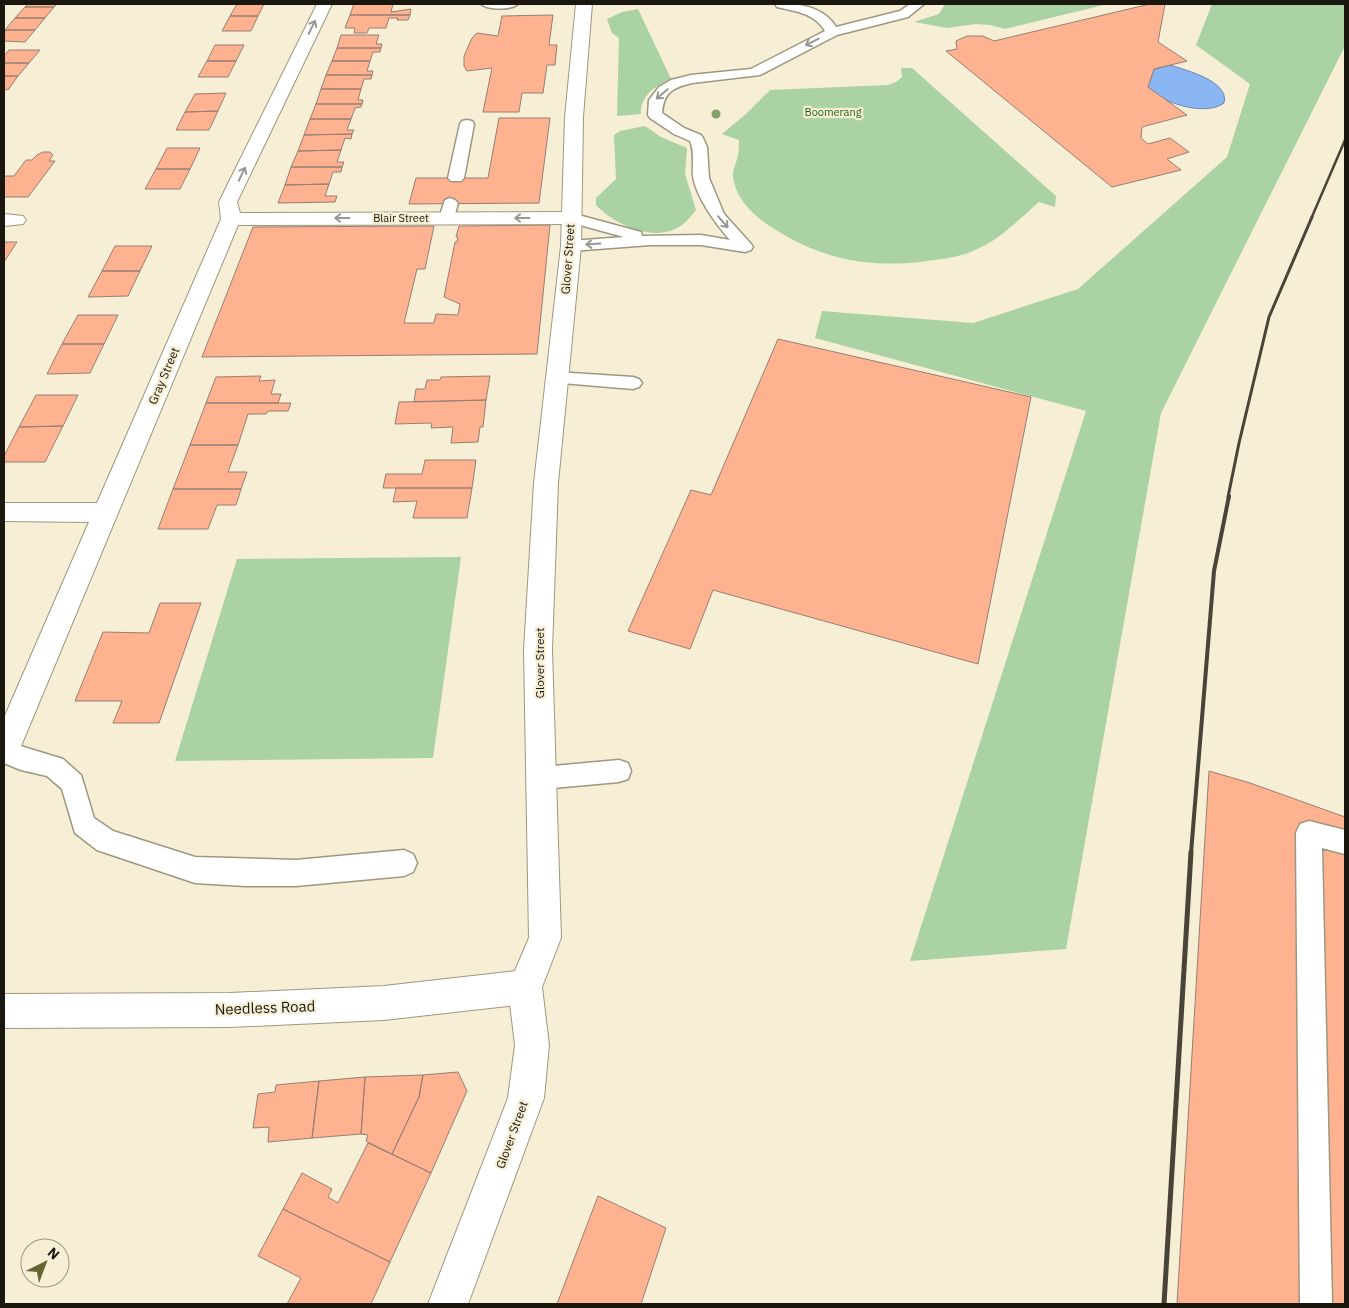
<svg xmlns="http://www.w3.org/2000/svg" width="1349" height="1308" font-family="'IBM Plex Sans',sans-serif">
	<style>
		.green { fill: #abd2a5 }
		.water { fill: #8bb6f4; stroke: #6986af }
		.building { fill: #feb28f; stroke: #967f74 }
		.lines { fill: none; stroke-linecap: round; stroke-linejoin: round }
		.lane-casing { stroke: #9e9780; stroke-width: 3 }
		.street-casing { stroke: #9e9780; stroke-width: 2 }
		.secondary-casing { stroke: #9e9780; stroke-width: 2 }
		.lane { fill: #fff; fill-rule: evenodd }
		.street { fill: #fff; fill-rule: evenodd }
		.secondary { fill: #fff; fill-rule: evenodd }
		.rail-far3 { stroke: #484438; stroke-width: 2.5 }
		.rail-far2 { stroke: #484438; stroke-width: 3 }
		.rail-far1 { stroke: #484438; stroke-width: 4 }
		.rail { stroke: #484438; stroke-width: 5 }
		.tree { fill: #80a26b }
		.oneway { stroke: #989793 }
		.labels { text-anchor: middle; stroke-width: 4.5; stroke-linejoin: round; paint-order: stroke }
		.far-park-label { font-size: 11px; fill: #1f6415; stroke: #f6eed5 }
		.far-street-label { font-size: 11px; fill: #1a170e; stroke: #f6eed5 }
		.street-label { font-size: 12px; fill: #1a170e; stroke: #f6eed5 }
		.near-street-label { font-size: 15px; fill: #1a170e; stroke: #f6eed5 }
	</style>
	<rect width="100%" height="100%" fill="#f6eed5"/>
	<path class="green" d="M945,4H1108L1005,29L990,25L976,24L947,28L914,22L939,14Z
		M1212,4H1345V46L1161,413L1066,949L910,961L1086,411L815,338L822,311L973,323L1078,289L1227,157L1250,84L1196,45Z
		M638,9L671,79C656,86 640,95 641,114L617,116L619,38L612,33L607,19L622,12Z
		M901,68H912L1056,196L1055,207L1039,202C1019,219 1000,240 975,250C961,257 943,259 927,261C869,269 820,259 771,227C753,215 736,199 733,177C732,171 736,164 737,159C739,152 739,146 739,140L722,134L746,114L770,90L888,85L896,82L902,77Z
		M645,126L661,137L687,148L685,174L696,210C689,219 683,226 673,230C647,240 613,223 596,205V198L616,179L614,135L620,131Z
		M461,557L433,758L175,761L237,559Z"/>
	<path class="water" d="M1170,65C1185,70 1230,81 1224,103C1209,114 1180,107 1164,99C1159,96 1153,91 1148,87L1154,69Z"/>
	<path class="building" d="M28,4H57L54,7H25Z
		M237,4H264L258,16H230Z
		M354,4H393L391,12L411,9L410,15H350Z
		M1150,4H1165L1158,42L1187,61L1154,69L1148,87L1187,115L1142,127L1141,138L1148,144L1170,138L1189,152L1167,159L1181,170L1112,187L946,51L957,49L956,41L967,36H983L994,41Z
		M25,7H54L45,18H15Z
		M350,15H410L408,20H397L398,18H389L386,28H369L367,33H354L355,28H345Z
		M553,15L549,45H557L555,65H547L543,93H522L519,112H483L492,68L467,71L464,66V56L472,38L477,33L498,36L502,16Z
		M230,16H258L251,31H222Z
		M15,18H45L35,30H5Z
		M5,30H35L25,42L4,41Z
		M341,35H379L376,44H382L381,48H337Z
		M215,45H244L236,61H207Z
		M337,48H381L380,52H373L370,61H332Z
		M9,50H40L29,63H4V56Z
		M207,61H236L228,77H198Z
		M332,61H370L367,71H373L372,75H326Z
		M4,63H29L18,76H4Z
		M326,75H372L371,79H364L361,89H321Z
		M4,76H18L8,90L4,89Z
		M321,89H361L358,100H363L362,104H316Z
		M226,93L218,111L185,112L195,94Z
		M316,104H362L361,107L355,108L351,119H310Z
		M218,111L209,130H176L185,112Z
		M499,118H550L539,203L409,204L416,178H488Z
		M310,119H351L347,130H354L352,134L304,135Z
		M352,134L351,139L345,138L341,150L298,151L304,135Z
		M167,148H200L190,169H156Z
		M341,150L337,162H344L342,167H291L298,151Z
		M43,152H50L53,155L49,161H55L28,197H4V176H14L26,160H32L37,155Z
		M291,167H342L341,172H333L329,184L285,185Z
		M156,169H190L180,189H145Z
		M329,184L325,196H337L335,202L278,203L285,185Z
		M550,225L537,354L202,357L253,227L434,226L425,269H417L404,323H434L436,314L458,315L460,304L444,297L455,242H457L458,237H456L459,226Z
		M4,242H17L4,262Z
		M115,246H152L140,271H102Z
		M102,271H140L128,296L88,297Z
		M78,315H118L104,344H62Z
		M778,339L1031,397L978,664L713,590L690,649L628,631L691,490L711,495Z
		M62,344H104L90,373L47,374Z
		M261,376L259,381L275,380L271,394H281L278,403H206L216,377Z
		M490,376L486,400L414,402L416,389H425L427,380H440L441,377Z
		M36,395H78L63,426L19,427Z
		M486,400L483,427H480L478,442L451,443L453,427L431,428L432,423L395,424L399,402Z
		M206,403H291L288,411H268L266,414H248L238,445H190Z
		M63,426L45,462H4V456L19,427Z
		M190,445H238L228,472H247L241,489H173Z
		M425,460H476L472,488H383L386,474H422Z
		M396,488H472L467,518H413L417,501L393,502Z
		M173,489H241L236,505H217L208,529H158Z
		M160,603H201L159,723H113L122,701H75L103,632L149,633Z
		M1209,771L1250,783L1345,817V1304H1177Z
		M458,1072L467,1091L431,1173L392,1154L419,1097L423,1075Z
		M423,1075L419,1097L392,1154L366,1141L368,1135L361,1134L365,1077Z
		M365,1077L361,1134L312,1138L319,1081Z
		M319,1081L312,1138L268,1142L269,1127L253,1128L258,1094L275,1092L276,1085Z
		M368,1143L431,1173L390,1262L283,1209L302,1173L332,1189L328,1197L338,1203Z
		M598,1196L666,1228L641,1304H557Z
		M283,1209L390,1262L371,1304H287L301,1278L258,1256Z"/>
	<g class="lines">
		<g class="lane-casing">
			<path id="lane" d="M481,4H518C512,10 487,10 481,4Z
				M775,4C797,3 823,6 836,27L900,11L910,4H924L908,17L837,35L760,75L692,83C672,88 664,92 662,113L684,128L701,135L703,138L707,147L709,178L724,214L751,244L753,247L751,250L745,252L701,245H650L571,251L565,249L563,246L565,243L571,241L624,237L565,221L563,218L565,215L571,213L641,232L642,236L701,235L730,240C716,224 696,197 693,176C692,164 695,152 690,141L674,134L650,118L648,115L649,100L659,87L671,80L691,75L751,69L825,31C815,13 794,11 777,7Z
				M467,120L472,121L474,124L464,178L461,181H451L448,178L460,124L462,121Z
				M450,198L455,200L458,203L453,221H441L439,218L445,200Z
				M556,372L633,377L639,379L642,383L639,387L633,389L550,382L547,378L550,374Z
				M4,741L63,759L81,775L94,818L113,831L195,857L296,860L404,850L413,854L417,863L413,872L404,876L296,886H245L195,883L97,850L75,833L62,789L47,776L21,770L4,763Z
				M619,760L628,763L631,771L628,779L619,782L542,789L533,786L530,778L533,770L542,767Z
				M1309,821L1345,830V854L1322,848L1332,1304H1300L1296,833L1300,824Z"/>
		</g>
		<g class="street-casing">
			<path id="street" d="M317,4H332L237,202L240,213L571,212L578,214L581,218L578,222L571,224L238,225L19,751L14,760L4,764V718L89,522L4,521V503H97L221,219L219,202Z
				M4,214L23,216L26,220L23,224L4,226Z
				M525,970L537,975L542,987L537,999L525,1004L384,1020L230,1027L4,1028V994L230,993L384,986Z"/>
		</g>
		<g class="secondary-casing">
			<path id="secondary" d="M576,4H592L583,117L581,246L558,483L552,650L561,938L542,987L549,1045L544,1098L468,1304H428L508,1098L515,1045L508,987L529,938L524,650L534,483L561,246L565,117Z"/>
		</g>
		<use href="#lane" class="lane"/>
		<use href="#street" class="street"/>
		<use href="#secondary" class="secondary"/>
		<path class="rail-far3" d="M1311,219L1345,140"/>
		<path class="rail-far2" d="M1228,497L1239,443L1269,317L1312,217"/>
		<path class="rail-far1" d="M1191,853L1214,571L1229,496"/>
		<path class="rail" d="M1164,1304L1191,852"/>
	</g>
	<circle class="tree" cx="716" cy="114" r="4.5"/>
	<defs><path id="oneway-shaft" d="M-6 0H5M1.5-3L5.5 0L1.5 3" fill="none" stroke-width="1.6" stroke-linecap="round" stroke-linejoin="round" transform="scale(1.25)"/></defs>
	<g class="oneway">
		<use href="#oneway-shaft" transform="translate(312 27) rotate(-64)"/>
		<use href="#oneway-shaft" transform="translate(812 42) rotate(153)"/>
		<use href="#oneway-shaft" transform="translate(662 94) rotate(140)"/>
		<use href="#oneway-shaft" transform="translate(242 174) rotate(-64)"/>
		<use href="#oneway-shaft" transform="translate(342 218) rotate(180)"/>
		<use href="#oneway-shaft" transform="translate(522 218) rotate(180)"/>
		<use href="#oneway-shaft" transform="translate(723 222) rotate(49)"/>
		<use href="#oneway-shaft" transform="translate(593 244) rotate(176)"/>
	</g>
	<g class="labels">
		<g class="far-park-label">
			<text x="833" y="116">Boomerang</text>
		</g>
		<g class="far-street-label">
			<text x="401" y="222">Blair Street</text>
		</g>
		<g class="street-label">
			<text transform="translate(568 259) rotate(-86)" y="4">Glover Street</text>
			<text transform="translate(164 376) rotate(-67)" y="4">Gray Street</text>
			<text transform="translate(540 663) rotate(-90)" y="4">Glover Street</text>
			<text transform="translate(512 1135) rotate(-70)" y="4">Glover Street</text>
		</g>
		<g class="near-street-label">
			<text transform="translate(265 1008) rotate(-2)" y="5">Needless Road</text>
		</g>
	</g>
	<rect width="1349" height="1308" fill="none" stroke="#1a170e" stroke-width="10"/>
	<g transform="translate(45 1263) rotate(42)"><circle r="24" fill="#f6eed5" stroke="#9e9885"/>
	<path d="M0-4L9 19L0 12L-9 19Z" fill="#666431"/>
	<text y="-8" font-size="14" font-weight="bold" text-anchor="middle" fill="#1a170e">N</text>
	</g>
</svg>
